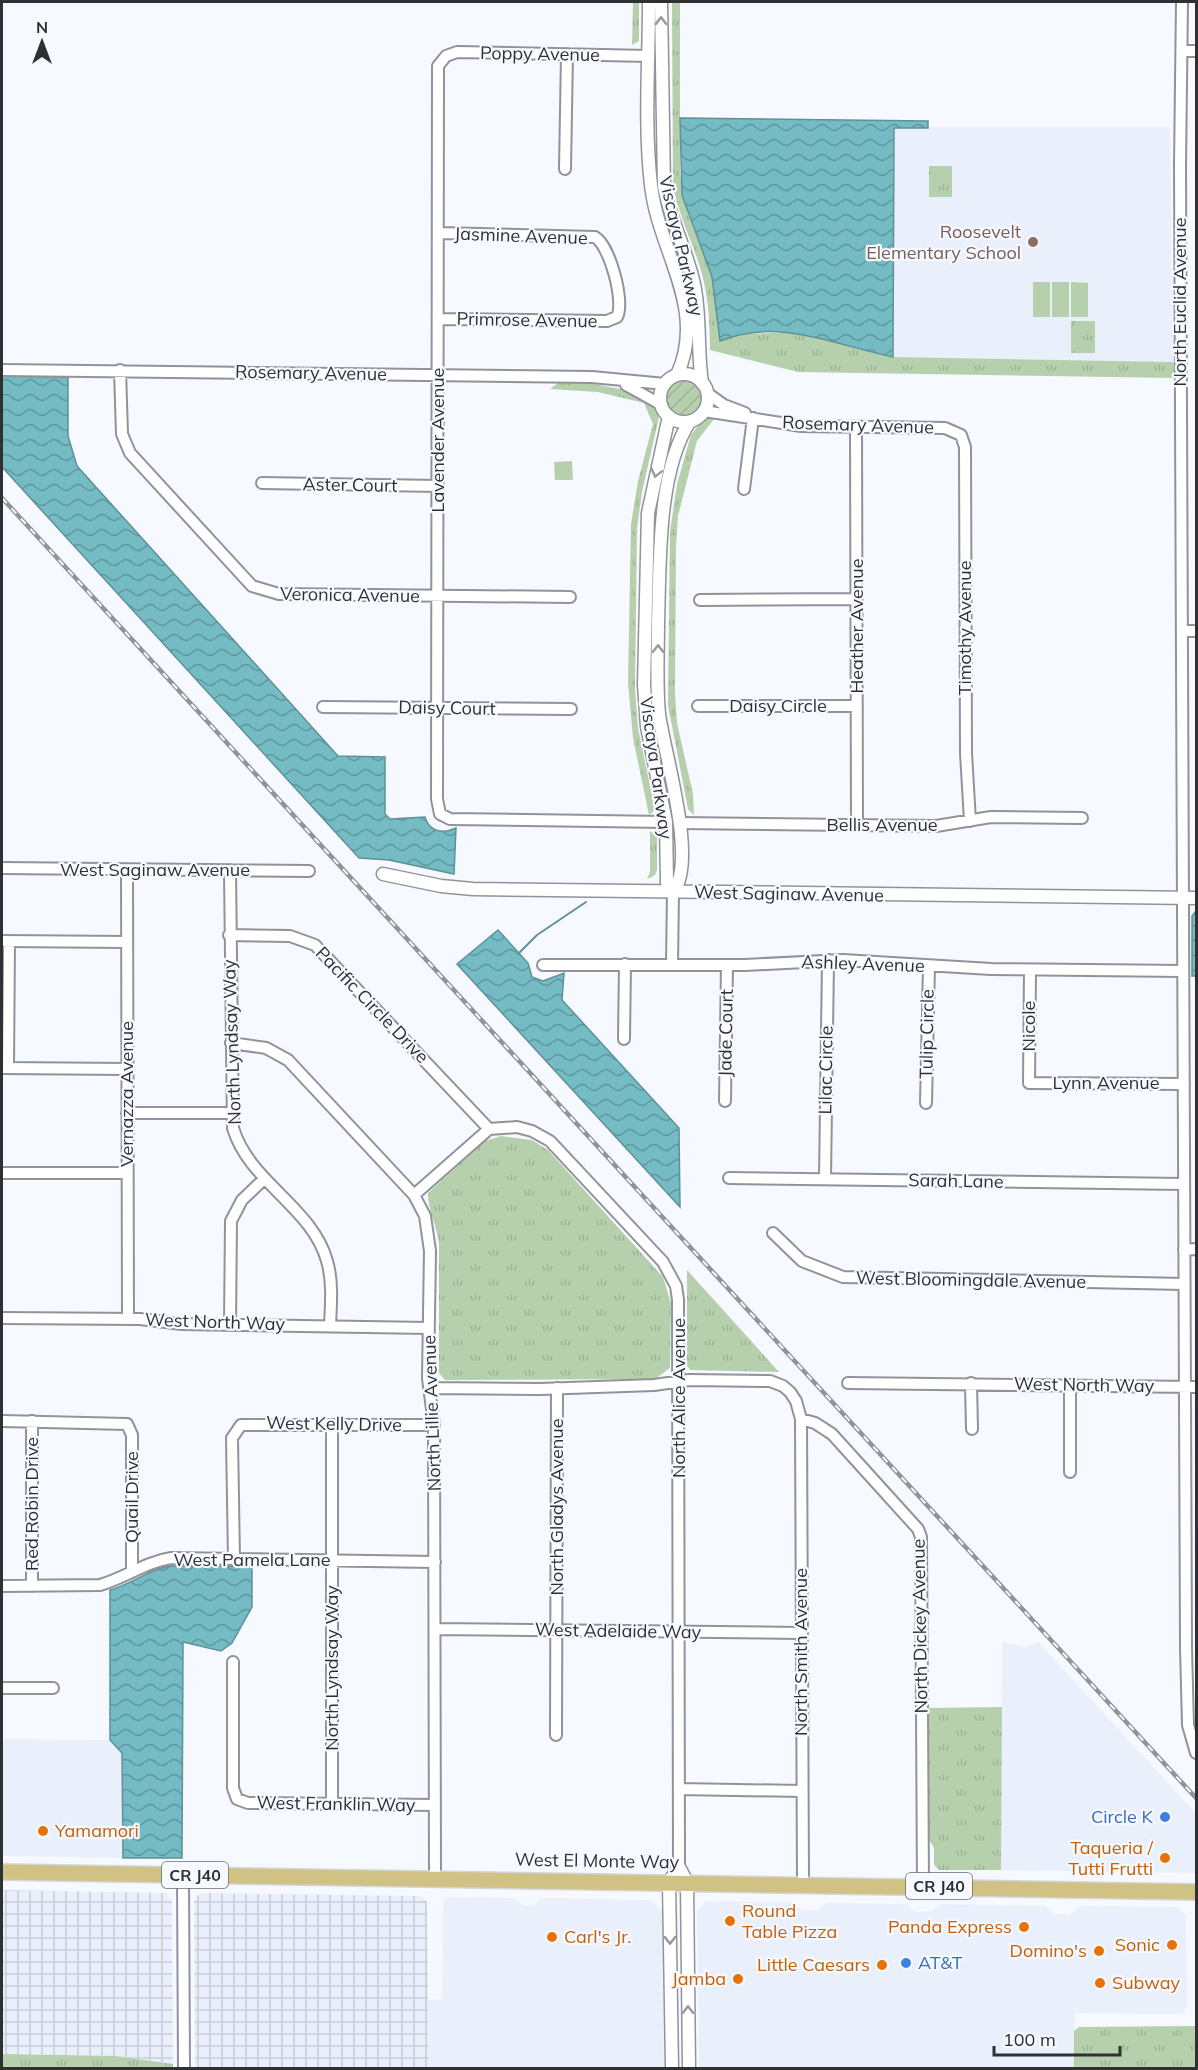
<svg xmlns="http://www.w3.org/2000/svg" width="1198" height="2070" font-family="Mulish,sans-serif">
	<style>
		.built { fill: #eaeffc }
		.industrial { fill: url(#industrial-grid) }
		.grass { fill: url(#grass-tufts) }
		.garden { fill: url(#garden-furrows) }
		.pitch { fill: #b6d0ad }
		.water { fill: url(#water-waves); stroke: #5f9198; stroke-width: 1.5 }
		.lines { fill: none; stroke-linecap: round; stroke-linejoin: round }
		.stream { stroke: #5f9198; stroke-width: 2 }
		.minor-casing { stroke: #919398; stroke-width: 14 }
		.tertiary-casing { stroke: #919398; stroke-width: 15 }
		.primary-casing { stroke: #d5d6d6; stroke-width: 18 }
		.minor { stroke: #fff; stroke-width: 10 }
		.tertiary { stroke: #fff; stroke-width: 12 }
		.primary { stroke: #d0c185; stroke-width: 15 }
		.rail-casing { stroke: #919397; stroke-width: 4.5 }
		.rail { stroke: #f6f9ff; stroke-width: 2; stroke-dasharray: 7; stroke-linecap: butt }
		.oneway { stroke: #979898 }
		.education-dot { fill: #8d6e63; stroke: #f6f9ff; stroke-width: 2 }
		.shop-dot { fill: #3f7fe0; stroke: #f6f9ff; stroke-width: 2 }
		.food-dot { fill: #e8710a; stroke: #f6f9ff; stroke-width: 2 }
		.labels { text-anchor: middle; stroke-width: 4.5; stroke-linejoin: round; paint-order: stroke }
		.shield { fill: #f6f9ff; stroke: #6b6c70; stroke-width: 1.5 }
		.shield-label { font-size: 16px; font-weight: bold; fill: #2f3032 }
		.street-label { font-size: 18px; fill: #2f3032; stroke: #f6f9ff }
		.education-label { font-size: 18px; fill: #785e54; stroke: #f6f9ff; text-anchor: end }
		.shop-label { font-size: 18px; fill: #366cbe; stroke: #f6f9ff; text-anchor: end }
		.food-label { font-size: 18px; fill: #c56008; stroke: #f6f9ff; text-anchor: end }
	</style>
	<defs>
		<pattern id="industrial-grid" width="8" height="8" patternUnits="userSpaceOnUse" patternTransform="scale(1.5)"><rect width="8" height="8" fill="#eaeffc"/><path d="M0 4h8M4 0v8" fill="none" stroke="#c9cdd8"/></pattern>
		<pattern id="grass-tufts" width="24" height="20" patternUnits="userSpaceOnUse" patternTransform="scale(1.5)"><rect width="24" height="20" fill="#b6d0ad"/><path d="M3 7l-1-3M5 7V3M7 7l1-3M15 17l-1-3M17 17v-4M19 17l1-3" fill="none" stroke="#9db395"/></pattern>
		<pattern id="garden-furrows" width="10" height="10" patternUnits="userSpaceOnUse" patternTransform="scale(1.5)"><rect width="10" height="10" fill="#b6d0ad"/><path d="M-1 1l2-2M0 10L10 0M9 11l2-2" fill="none" stroke="#9db395"/></pattern>
		<pattern id="water-waves" width="16" height="10" patternUnits="userSpaceOnUse" patternTransform="scale(1.5)"><rect width="16" height="10" fill="#74bbc3"/><path d="M0 5q4-4 8 0t8 0" fill="none" stroke="#60989f"/></pattern>
	</defs>
	<rect width="100%" height="100%" fill="#f6f9ff"/>
	<path class="built" d="M894,127H1170L1173,362L893,357Z
		M1002,1642L1026,1647L1038,1642L1196,1813V1873L1001,1870Z
		M2,1739L110,1740L122,1753L123,1858L2,1856Z
		M448,1897L515,1898L522,1905H533L541,1898L650,1900L662,1911L664,2068H429L428,2000L442,1999L443,1902Z
		M707,1901L793,1902L801,1910L817,1911L826,1903L906,1904L915,1912L931,1911L940,1904L1045,1906L1054,1914L1070,1915L1079,1906L1178,1907L1186,1916L1187,2007L1182,2014L1075,2013L1074,2068H699L697,1911Z"/>
	<path class="industrial" d="M2,1890L166,1893L172,1900L173,2064L116,2056L2,2054Z
		M200,1893L421,1896L427,1902L429,2068H195L194,1901Z"/>
	<path class="grass" d="M633,2H639V41L632,45Z
		M672,2H680V174L688,214L712,277L720,341L742,334L795,332L893,357L1173,362L1175,372L1173,378L798,372L710,350C710,319 708,290 698,261C689,235 678,212 673,185Z
		M929,166H952V197H929Z
		M1071,321H1095V353H1071Z
		M558,383L594,384L625,390L653,405L659,417L642,492L637,529L635,689L638,728L654,805V811L649,815L633,738L628,683L631,524L638,481L653,424L644,403L598,392L550,389Z
		M717,415L697,441L678,516L676,546L675,694L677,723L693,794L694,815L688,809L668,705L670,532L677,484L691,435L702,421Z
		M650,831L657,837V870L655,875L647,879L650,872Z
		M501,1136L532,1140L548,1150L663,1277L671,1303L670,1368L655,1379L445,1380L439,1373V1243C437,1227 427,1206 428,1193L485,1141Z
		M687,1270L779,1372L690,1370L687,1366Z
		M1002,1707L1001,1870H939L934,1865V1848L926,1834L927,1708Z
		M1196,2026V2068H1074V2031L1079,2027Z
		M2,2054L116,2056L173,2064V2068H2Z"/>
	<path class="garden" d="M666 398a18 18 0 1 1 36 0a18 18 0 1 1-36 0Z"/>
	<path class="pitch" d="M1033,282H1050V317H1033Z
		M1052,282H1069V317H1052Z
		M1071,282L1088,283V317H1071Z
		M572,461L573,480H555L554,462Z"/>
	<path class="water" d="M680,118L928,121V128H894L893,357C835,345 779,317 720,341L712,277L682,195Z
		M2,376L68,377V436L77,466L338,756L385,757V814L390,819L425,817C429,832 443,834 456,828L454,874L389,860L359,858L2,467Z
		M1196,911V976H1192V916Z
		M498,930L528,963L532,977L543,981L564,973L562,1000L679,1128L680,1207L457,964Z
		M168,1566H252V1607L232,1643L221,1651L183,1642L182,1858H123L122,1753L110,1740V1590C131,1584 147,1571 168,1566Z"/>
	<g class="lines">
		<path class="stream" d="M519,953L537,935L586,902"/>
		<g class="minor-casing">
			<path id="minor" d="M1182,2L1180,165L1186,1648L1188,1725L1196,1753
				M1182,51H1196
				M649,56L457,52L446,56L438,66L437,799L440,814L450,819L666,822
				M565,169L567,54
				M439,233L595,237C610,246 625,302 617,317L607,321L439,319
				M2,370L592,377L665,384
				M120,370L122,434L130,453L252,586L279,594L570,597
				M626,385L662,405
				M707,393L724,405L745,413
				M704,411L801,426L945,428L961,435L965,447L966,753L970,821
				M856,427L857,825
				M262,483L438,486
				M744,489L753,418
				M700,600L856,599
				M1182,631H1196
				M698,706H857
				M323,707L571,709
				M680,823L936,826L991,817L1082,818
				M2,868L309,871
				M127,870L128,1319
				M230,870L233,1128C249,1182 312,1207 327,1261C333,1281 331,1304 330,1325
				M229,935L290,936L315,945L489,1129
				M2,941L127,942
				M672,964L673,892
				M543,965H745L843,960L991,969L1183,971
				M1030,970L1029,1083L1184,1084
				M624,1039L625,964
				M231,1043L266,1048L288,1060L414,1195L425,1216L430,1251L428,1378L434,1425L435,1879
				M2,1068L127,1069
				M8,1068L9,942
				M725,1101L727,965
				M926,1103L929,966
				M127,1113H231
				M2,1173H127
				M729,1178L1184,1184
				M825,1179L828,960
				M414,1195L489,1129L517,1127L532,1131L550,1141L663,1262L676,1286L678,1300L679,1867
				M773,1233L802,1261L843,1277L1184,1284
				M1184,1250L1196,1249
				M2,1318L140,1319L182,1324L429,1328
				M230,1325L231,1221L242,1200L264,1179
				M848,1383L1196,1387
				M971,1383L972,1429
				M429,1388L540,1389L654,1385L689,1380L770,1381L783,1386L790,1392L796,1401L801,1419L803,1884
				M801,1419L815,1423L832,1434L918,1529L921,1537L923,1886
				M2,1421L127,1424L132,1435V1572
				M32,1421V1586
				M332,1425V1804
				M1070,1472V1385
				M234,1559L232,1438L241,1425H434
				M2,1586L100,1585C125,1578 145,1562 171,1558L435,1562
				M436,1629L800,1633
				M233,1662V1788L237,1799L248,1803L435,1805
				M2,1688H53
				M556,1735L557,1388
				M679,1789L802,1791
				M183,1875L184,2068"/>
		</g>
		<g class="tertiary-casing">
			<path id="tertiary" d="M649,2C649,62 644,125 651,185C658,251 708,308 677,375
				M661,2L664,186C670,220 687,251 694,284C701,317 697,350 702,383
				M660 398a24 24 0 1 1 48 0a24 24 0 1 1-48 0Z
				M669,416L648,513L644,685L647,727L666,822L667,883L673,892
				M383,874L441,886L473,889L1196,898
				M673,892C698,861 664,753 659,714C656,684 658,652 658,622C660,563 657,472 690,421
				M672,2068L669,1882L679,1867L687,1882L689,2068"/>
		</g>
		<g class="primary-casing">
			<path id="primary" d="M2,1872L1196,1892"/>
		</g>
		<use href="#minor" class="minor"/>
		<use href="#tertiary" class="tertiary"/>
		<use href="#primary" class="primary"/>
		<g class="rail-casing">
			<path id="rail" d="M2,498L1196,1798"/>
		</g>
		<use href="#rail" class="rail"/>
	</g>
	<defs><path id="oneway-chevron" d="M-2-3.5L2.5 0L-2 3.5" fill="none" stroke-width="1.6" stroke-linecap="round" stroke-linejoin="round" transform="scale(1.5)"/></defs>
	<g class="oneway">
		<use href="#oneway-chevron" transform="translate(661 21) rotate(-90)"/>
		<use href="#oneway-chevron" transform="translate(656 473) rotate(104)"/>
		<use href="#oneway-chevron" transform="translate(658 649) rotate(-89)"/>
		<use href="#oneway-chevron" transform="translate(670 1940) rotate(90)"/>
		<use href="#oneway-chevron" transform="translate(688 2010) rotate(-91)"/>
	</g>
	<circle class="education-dot" cx="1033" cy="242" r="6"/>
	<g class="shop-dot">
		<circle cx="1165" cy="1817" r="6"/>
		<circle cx="906" cy="1963" r="6"/>
	</g>
	<g class="food-dot">
		<circle cx="43" cy="1831" r="6"/>
		<circle cx="1165" cy="1858" r="6"/>
		<circle cx="730" cy="1921" r="6"/>
		<circle cx="1024" cy="1927" r="6"/>
		<circle cx="552" cy="1937" r="6"/>
		<circle cx="1172" cy="1945" r="6"/>
		<circle cx="1099" cy="1951" r="6"/>
		<circle cx="882" cy="1965" r="6"/>
		<circle cx="738" cy="1979" r="6"/>
		<circle cx="1100" cy="1983" r="6"/>
	</g>
	<g class="labels">
		<g class="shield">
			<rect x="162" y="1862" width="66" height="26" rx="4.5"/>
			<rect x="906" y="1873" width="66" height="26" rx="4.5"/>
		</g>
		<g class="shield-label">
			<text x="195" y="1881">CR J40</text>
			<text x="939" y="1892">CR J40</text>
		</g>
		<g class="street-label">
			<text transform="translate(540 54) rotate(1)" y="6">Poppy Avenue</text>
			<text transform="translate(521 236) rotate(2)" y="6">Jasmine Avenue</text>
			<text transform="translate(681 246) rotate(77)" y="6">Viscaya Parkway</text>
			<text transform="translate(1180 302) rotate(-90)" y="6">North Euclid Avenue</text>
			<text transform="translate(527 320) rotate(1)" y="6">Primrose Avenue</text>
			<text transform="translate(311 373) rotate(1)" y="6">Rosemary Avenue</text>
			<text transform="translate(858 425) rotate(2)" y="6">Rosemary Avenue</text>
			<text transform="translate(438 440) rotate(-90)" y="6">Lavender Avenue</text>
			<text transform="translate(350 485) rotate(1)" y="6">Aster Court</text>
			<text transform="translate(350 595) rotate(1)" y="6">Veronica Avenue</text>
			<text transform="translate(857 626) rotate(-90)" y="6">Heather Avenue</text>
			<text transform="translate(965 628) rotate(-90)" y="6">Timothy Avenue</text>
			<text x="778" y="712">Daisy Circle</text>
			<text transform="translate(447 708) rotate(1)" y="6">Daisy Court</text>
			<text transform="translate(656 768) rotate(82)" y="6">Viscaya Parkway</text>
			<text x="882" y="831">Bellis Avenue</text>
			<text x="155" y="876">West Saginaw Avenue</text>
			<text transform="translate(789 894) rotate(1)" y="6">West Saginaw Avenue</text>
			<text transform="translate(863 964) rotate(2)" y="6">Ashley Avenue</text>
			<text transform="translate(372 1005) rotate(46)" y="6">Pacific Circle Drive</text>
			<text transform="translate(1029 1026) rotate(-90)" y="6">Nicole</text>
			<text transform="translate(726 1033) rotate(-89)" y="6">Jade Court</text>
			<text transform="translate(927 1034) rotate(-89)" y="6">Tulip Circle</text>
			<text transform="translate(232 1042) rotate(-92)" y="6">North Lyndsay Way</text>
			<text transform="translate(826 1070) rotate(-89)" y="6">Lilac Circle</text>
			<text x="1106" y="1089">Lynn Avenue</text>
			<text transform="translate(127 1094) rotate(-90)" y="6">Vernazza Avenue</text>
			<text transform="translate(956 1181) rotate(1)" y="6">Sarah Lane</text>
			<text transform="translate(971 1280) rotate(1)" y="6">West Bloomingdale Avenue</text>
			<text transform="translate(215 1322) rotate(2)" y="6">West North Way</text>
			<text transform="translate(1084 1385) rotate(1)" y="6">West North Way</text>
			<text transform="translate(679 1398) rotate(-90)" y="6">North Alice Avenue</text>
			<text transform="translate(432 1413) rotate(-92)" y="6">North Lillie Avenue</text>
			<text transform="translate(334 1424) rotate(1)" y="6">West Kelly Drive</text>
			<text transform="translate(132 1497) rotate(-90)" y="6">Quail Drive</text>
			<text transform="translate(32 1504) rotate(-90)" y="6">Red Robin Drive</text>
			<text transform="translate(557 1507) rotate(-90)" y="6">North Gladys Avenue</text>
			<text x="252" y="1566">West Pamela Lane</text>
			<text transform="translate(920 1626) rotate(-91)" y="6">North Dickey Avenue</text>
			<text transform="translate(618 1631) rotate(1)" y="6">West Adelaide Way</text>
			<text transform="translate(801 1652) rotate(-90)" y="6">North Smith Avenue</text>
			<text transform="translate(332 1668) rotate(-90)" y="6">North Lyndsay Way</text>
			<text transform="translate(336 1804) rotate(1)" y="6">West Franklin Way</text>
			<text transform="translate(597 1861) rotate(1)" y="6">West El Monte Way</text>
		</g>
		<g class="education-label">
			<text x="1021" y="238">Roosevelt<tspan x="1021" dy="21">Elementary School</tspan></text>
		</g>
		<g class="shop-label">
			<text x="1153" y="1823">Circle K</text>
			<text x="918" y="1969" text-anchor="start">AT&amp;T</text>
		</g>
		<g class="food-label">
			<text x="55" y="1837" text-anchor="start">Yamamori</text>
			<text x="1153" y="1854">Taqueria /<tspan x="1153" dy="21">Tutti Frutti</tspan></text>
			<text x="742" y="1917" text-anchor="start">Round<tspan x="742" dy="21">Table Pizza</tspan></text>
			<text x="1012" y="1933">Panda Express</text>
			<text x="564" y="1943" text-anchor="start">Carl's Jr.</text>
			<text x="1160" y="1951">Sonic</text>
			<text x="1087" y="1957">Domino's</text>
			<text x="870" y="1971">Little Caesars</text>
			<text x="726" y="1985">Jamba</text>
			<text x="1112" y="1989" text-anchor="start">Subway</text>
		</g>
	</g>
	<rect width="1198" height="2070" fill="none" stroke="#2f3032" stroke-width="6"/>
	<g transform="translate(42 42)" stroke="#f6f9ff" stroke-width="4.5" paint-order="stroke">
	<path d="M0-4.5L10 22L0 15L-10 22Z" fill="#2f3032"/>
	<text y="-9" font-size="16" font-weight="bold" text-anchor="middle" fill="#2f3032">N</text>
	</g>
	<path d="M994 2046v9h126v-9" fill="none" stroke="#2f3032" stroke-width="3"/>
	<text x="1003" y="2046" font-size="18" fill="#2f3032" stroke="#f6f9ff" stroke-width="4.5" paint-order="stroke">100 m</text>
</svg>
